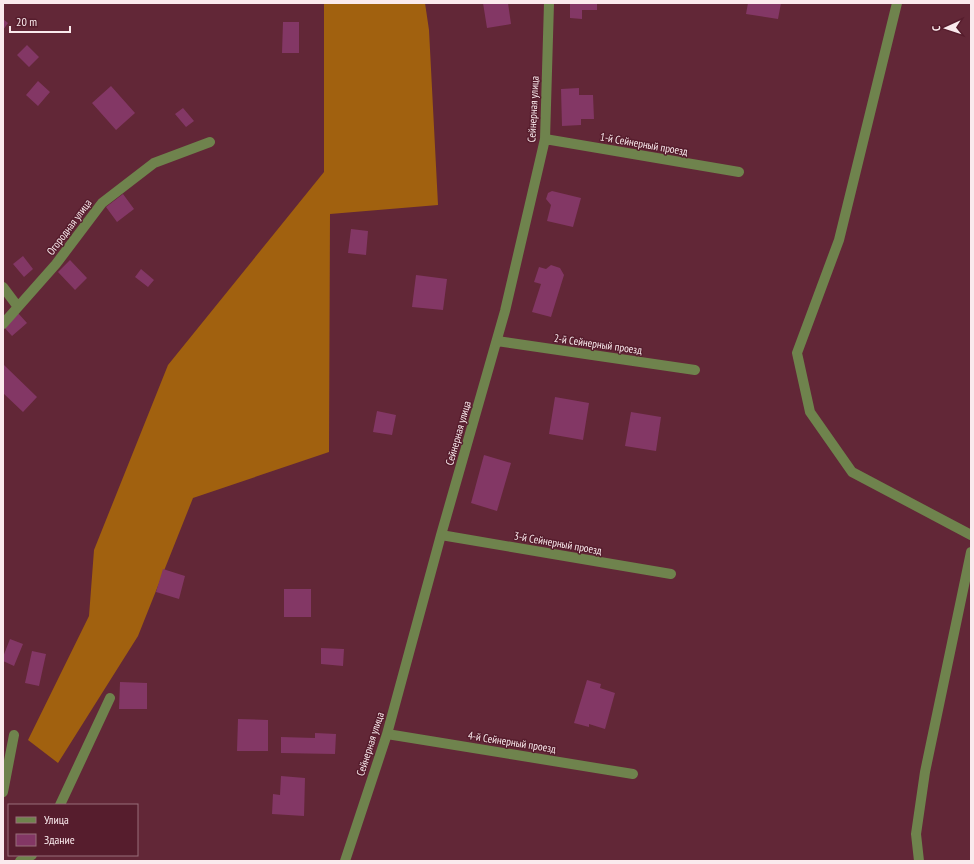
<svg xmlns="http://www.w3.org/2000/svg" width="974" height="864" font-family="'PT Sans Narrow',sans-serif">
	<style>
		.forest { fill: #a1610f }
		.building { fill: #833765 }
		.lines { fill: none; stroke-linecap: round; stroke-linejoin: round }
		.minor { stroke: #6f834d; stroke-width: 10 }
		.labels { text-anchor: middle; stroke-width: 3; stroke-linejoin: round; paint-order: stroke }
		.street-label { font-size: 11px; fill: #faeaed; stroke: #561d2d }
	</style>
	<rect width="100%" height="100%" fill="#622737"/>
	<path class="forest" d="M324,3H425L429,30L438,205L330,214L329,452L193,498L138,636L58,763L28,740L89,616L94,550L168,365L324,172Z"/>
	<path class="building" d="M483,3H508L511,24L487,28Z
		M570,3H597V10H582V19L570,18Z
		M748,3H781L778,19L746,14Z
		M3,19L8,23L3,30Z
		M283,22H299V53H282Z
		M27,45L39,57L29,67L17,55Z
		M38,81L50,92L38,106L26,95Z
		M111,86L135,113L116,130L92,103Z
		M579,88V95H593L594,119H581V125L562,126L561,89Z
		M183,108L194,121L186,127L175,114Z
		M552,191L581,198L573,227L547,221L551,205L546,199L548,193Z
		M123,194L134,209L117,222L106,207Z
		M351,229L368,231L366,255L348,253Z
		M23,256L33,269L24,277L13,264Z
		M70,260L87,278L75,290L58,272Z
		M551,265L560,268L564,275L551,317L532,312L541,284L534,282L539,267L546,269Z
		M141,269L154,280L148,287L135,277Z
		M416,275L447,279L443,310L412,307Z
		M18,313L27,323L12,336L3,326Z
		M4,365L37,397L23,412L3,393Z
		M555,397L589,403L583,440L549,434Z
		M377,411L396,415L392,435L373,432Z
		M631,412L661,417L656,451L625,446Z
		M484,455L511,463L497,511L471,503Z
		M163,569L185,576L179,599L156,592Z
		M284,589H311V617H284Z
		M10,639L23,644L14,666L3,661V657Z
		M321,648L344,649L343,666L321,664Z
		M32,651L46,654L39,686L25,683Z
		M587,680L601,684L600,688L615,693L605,729L589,724V727L574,723Z
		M120,682L147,683V709H119Z
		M238,719L268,720V751H237Z
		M315,733L336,734L335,754L281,753V737L315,738Z
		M281,776L305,778L304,816L272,814L273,794L280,795Z"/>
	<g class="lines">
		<path class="minor" d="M897,3L839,240L797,353L810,412L852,472L971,535
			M545,139L739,172
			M3,287L18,307
			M3,324L56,264L102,203L154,163L210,142
			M497,341L695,370
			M441,535L671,574
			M387,734L633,774
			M3,792L14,735
			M60,805L110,698
			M20,861L32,855
			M345,861L387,734L441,535L505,311L545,139L549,3
			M919,861L916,834L925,772L971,552"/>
	</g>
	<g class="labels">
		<g class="street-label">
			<text transform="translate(533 109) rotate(-87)" y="4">Сейнерная улица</text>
			<text transform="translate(644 144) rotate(10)" y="4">1-й Сейнерный проезд</text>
			<text transform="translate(69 227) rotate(-53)" y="4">Огородная улица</text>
			<text transform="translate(598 344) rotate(8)" y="4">2-й Сейнерный проезд</text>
			<text transform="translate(458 433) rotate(-74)" y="4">Сейнерная улица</text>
			<text transform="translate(558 543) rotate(10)" y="4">3-й Сейнерный проезд</text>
			<text transform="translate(512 742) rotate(9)" y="4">4-й Сейнерный проезд</text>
			<text transform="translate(370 744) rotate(-72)" y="4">Сейнерная улица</text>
		</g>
	</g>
	<rect width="974" height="864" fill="none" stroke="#faeaed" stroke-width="8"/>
	<rect x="8" y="804" width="130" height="52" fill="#561d2d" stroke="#986f7a"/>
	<rect x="16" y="817" width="20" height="6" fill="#6f834d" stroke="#986f7a"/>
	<text x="44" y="824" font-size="12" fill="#faeaed">Улица</text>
	<rect x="16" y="834" width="20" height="12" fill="#833765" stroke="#986f7a"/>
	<text x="44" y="844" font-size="12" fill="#faeaed">Здание</text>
	<g transform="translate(946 28) rotate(267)" stroke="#561d2d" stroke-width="3" paint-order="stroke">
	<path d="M0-3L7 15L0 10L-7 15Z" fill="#faeaed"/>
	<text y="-6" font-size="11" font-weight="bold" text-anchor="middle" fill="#faeaed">С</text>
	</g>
	<path d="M10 26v6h60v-6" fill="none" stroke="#faeaed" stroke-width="2"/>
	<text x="16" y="26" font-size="12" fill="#faeaed" stroke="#561d2d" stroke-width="3" paint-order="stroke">20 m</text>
</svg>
